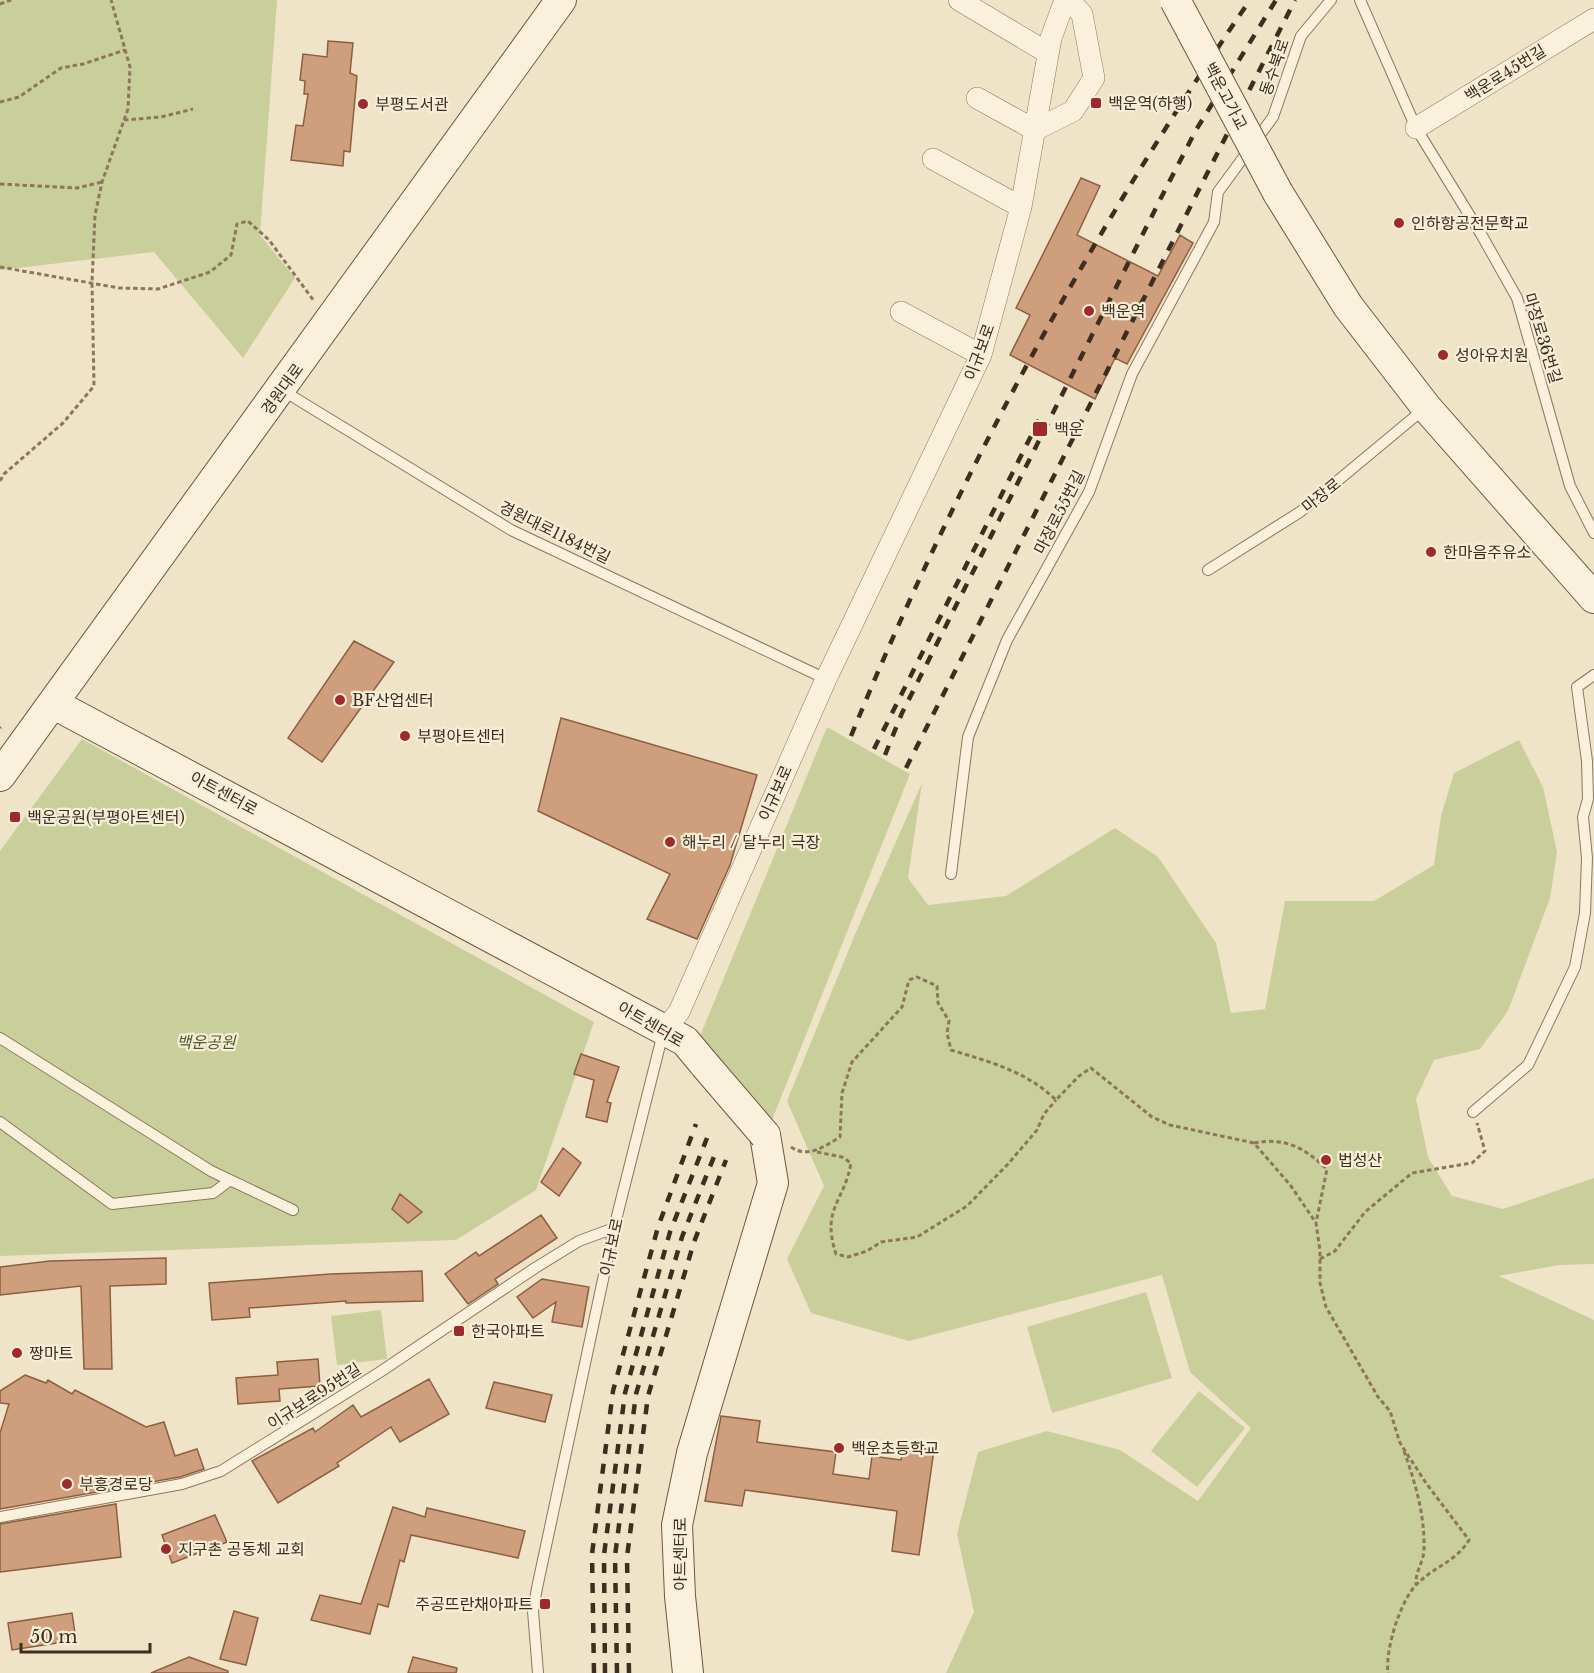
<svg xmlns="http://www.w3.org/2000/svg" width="1594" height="1673" font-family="'Libre Baskerville','Noto Sans KR',serif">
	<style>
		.green { fill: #c9cf9b }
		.building { fill: #cf9f7d; stroke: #8d5f41; stroke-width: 1.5 }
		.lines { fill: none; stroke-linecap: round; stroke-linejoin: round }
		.lane-casing { stroke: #8d765c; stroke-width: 12 }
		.street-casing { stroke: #8d765c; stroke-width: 22 }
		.secondary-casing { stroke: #6f573f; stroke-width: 32 }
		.path { stroke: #8d765c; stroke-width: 3; stroke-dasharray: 4.5 3; stroke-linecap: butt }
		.lane { stroke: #faf1dc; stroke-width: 10 }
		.street { stroke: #faf1dc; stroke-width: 21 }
		.secondary { stroke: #faf1dc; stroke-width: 30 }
		.rail { stroke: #3d2e20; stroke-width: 4.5; stroke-dasharray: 10 10; stroke-linecap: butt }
		.secondary-bridge-casing { stroke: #6f573f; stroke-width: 32; stroke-linecap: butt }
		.secondary-bridge { stroke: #faf1dc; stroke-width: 30 }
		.poi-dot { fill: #9e2a2b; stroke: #f7eed8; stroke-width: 2 }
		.labels { text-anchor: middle; stroke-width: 4.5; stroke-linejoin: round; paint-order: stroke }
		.street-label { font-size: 16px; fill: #3d2e20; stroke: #f7eed8 }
		.poi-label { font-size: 16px; fill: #3d2e20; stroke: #f7eed8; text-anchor: start }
		.park-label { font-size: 16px; font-style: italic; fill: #4d5a26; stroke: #f7eed8 }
	</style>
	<rect width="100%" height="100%" fill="#f0e4c8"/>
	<path class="green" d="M0,0H277L260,235L295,278L243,358L154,252L0,270Z
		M827,727L910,774L770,1125L698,1041Z
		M82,739L594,1022L536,1190L456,1240L0,1256V851Z
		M1519,740L1543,787L1557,852L1550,898L1508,1011L1480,1049L1434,1060L1416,1099L1428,1157L1452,1196L1503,1209L1594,1178V1264L1559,1265L1499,1276L1594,1320V1673H946L974,1612L957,1534L978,1452L1047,1431L1120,1450L1198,1501L1251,1428L1190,1372L1162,1275L909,1341L811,1313L787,1259L824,1186L787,1101L856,932L922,783L908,878L928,905L1006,896L1115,828L1158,857L1216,943L1231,1013L1265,1009L1285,901H1374L1434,865L1441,816L1454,773Z
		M1146,1292L1172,1378L1052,1413L1027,1327Z
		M381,1310L387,1359L337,1365L331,1316Z
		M1199,1391L1245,1428L1197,1487L1151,1451Z"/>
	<path class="building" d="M328,41L353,43L350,73L357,76L350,152L344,151L343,166L291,160L296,125L303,126L308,94H304L305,81L300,80L303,54L327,57Z
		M1081,178L1100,186L1077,235L1158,276L1180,235L1193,243L1127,364L1115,358L1095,399L1010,355L1030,315L1016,308Z
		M354,641L394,662L322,762L288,738Z
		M561,718L757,775L730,865L697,939L647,919L670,874L538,811Z
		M581,1054L619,1067L607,1102L611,1103L607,1122L586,1117L594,1080L574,1074Z
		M563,1148L581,1163L559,1196L541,1182Z
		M400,1194L422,1212L408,1223L392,1209Z
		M541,1215L557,1238L495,1279L498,1284L468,1304L445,1274L476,1252L479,1256Z
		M166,1258V1284L110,1286L112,1369H84L81,1286L0,1295V1267L50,1261Z
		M422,1271L423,1301L346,1303V1301L249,1308L250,1317L212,1320L209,1283L330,1274Z
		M542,1279L589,1287L582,1327L552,1322L556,1302L533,1318L517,1297Z
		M318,1359L320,1386L279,1389L280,1401L238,1404L236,1378L278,1375L277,1362Z
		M25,1375L46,1383L48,1380L72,1394L75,1390L146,1427L164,1422L175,1456L197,1449L204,1469L180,1477L140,1484L139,1481L114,1489L0,1509V1433L9,1404L0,1403V1391Z
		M429,1379L449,1414L400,1442L391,1427L337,1463L339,1466L278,1503L252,1461L313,1428L315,1432L353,1405L361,1417Z
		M494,1382L552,1395L545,1422L486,1408Z
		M721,1416L760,1421L757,1442L836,1452L833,1474L869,1479L872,1456L901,1460L903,1446L934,1450L919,1555L892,1551L897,1511L745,1490L742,1506L705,1501Z
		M116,1504L121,1557L0,1572V1524Z
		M393,1507L425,1517L427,1508L525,1531L518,1558L411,1535L404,1562L400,1560L388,1607L378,1604L370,1634L311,1620L320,1595L361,1604Z
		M215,1515L227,1542L172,1563L162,1535Z
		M234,1611L258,1618L246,1665L220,1659Z
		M72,1613L76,1640L12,1650L8,1623Z
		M189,1657L228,1671V1673H151Z
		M413,1657L457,1668L456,1673H408Z"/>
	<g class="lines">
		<g class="lane-casing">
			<path id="lane" d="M1360,0L1416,128L1481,234L1517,298L1570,486L1594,533
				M282,390L511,530L826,679
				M1208,570L1300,512L1424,409
				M951,874L968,737L1007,640L1089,492L1132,374L1214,222L1218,192L1273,117L1301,36L1331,0
				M0,1038L211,1171L293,1210
				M1473,1112L1528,1065L1575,967L1585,913L1587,858L1583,817L1588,799L1587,761L1577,687L1594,675
				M0,1122L112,1204L213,1193L229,1181
				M0,1517L182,1484L221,1471L380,1372L535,1268L579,1241L614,1228
				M538,1673L533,1611L537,1588L614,1228L663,1033"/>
		</g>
		<g class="street-casing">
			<path id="street" d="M959,0L1048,53
				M977,98L1035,130
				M1416,128L1594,19
				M1035,130L1073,111L1094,78L1082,14L1069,0
				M933,159L1021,207
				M901,312L981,355
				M664,1030L679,1012L826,679L981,355L1021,207L1051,38L1065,0"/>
		</g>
		<g class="secondary-casing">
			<path id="secondary" d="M1278,193L1348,306L1426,407L1594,598
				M54,704L685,1041L705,1065
				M0,776L561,0
				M688,1673L680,1596L677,1525L692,1453L773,1183L765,1135"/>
		</g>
		<path class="path" d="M0,4L11,0
			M0,102L19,97L61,68L83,64L125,50
			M124,120L161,117L193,109
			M0,184L77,188L102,182
			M0,267L119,288L158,289L210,272L231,255L237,224L248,221L269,240L314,301
			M0,481L4,474L63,423L94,386L92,282L95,215L102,182L128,109L130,67L111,0
			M0,728L1,727
			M1254,1143C1286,1137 1304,1148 1327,1169L1316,1223
			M791,1147C808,1159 825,1146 840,1137L842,1093L852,1062L902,1007L909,980L917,977L937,986L938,1003L949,1021L947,1033L951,1050C990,1062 1026,1071 1056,1100L1079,1076L1091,1068L1152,1117L1170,1125L1254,1143L1291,1186L1316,1223L1320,1251V1283L1326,1307L1378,1397L1390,1411L1400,1443L1426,1483L1469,1540C1456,1562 1433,1567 1416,1585C1400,1602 1385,1650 1388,1673
			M817,1152L842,1157L851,1163C844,1203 821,1208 836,1254L848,1257L867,1251L881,1242L917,1237L967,1206L1008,1164L1037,1130L1044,1114L1056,1100
			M1320,1259L1335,1251L1365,1212L1412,1173L1472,1163L1485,1151L1477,1123
			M1404,1451C1415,1482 1425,1515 1424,1549C1424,1562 1415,1571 1416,1585"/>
		<use href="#lane" class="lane"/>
		<use href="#street" class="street"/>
		<use href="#secondary" class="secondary"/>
		<path class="rail" d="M851,736C957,477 1092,231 1250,0
			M874,749L1039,420
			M885,755L902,713L1165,190L1196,130L1276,0
			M906,768L1295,0
			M594,1673L592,1554L613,1391L658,1227L696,1124
			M605,1673L604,1555L625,1393L670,1232L707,1138
			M617,1673L615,1556L636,1394L682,1237L717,1149
			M629,1673L627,1557L648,1396L694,1242L726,1160"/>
		<g class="secondary-bridge-casing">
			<path id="secondary-bridge" d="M1175,0L1278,193
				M705,1065L765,1135"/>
		</g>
		<use href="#secondary-bridge" class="secondary-bridge"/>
	</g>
	<g class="poi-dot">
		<rect x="1090" y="97" width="12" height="12" rx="3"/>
		<circle cx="363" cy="104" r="6"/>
		<circle cx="1399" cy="223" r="6"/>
		<circle cx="1089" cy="311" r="6"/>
		<circle cx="1443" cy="355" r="6"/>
		<rect x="1032" y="421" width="16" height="16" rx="3"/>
		<circle cx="1431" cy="552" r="6"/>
		<circle cx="340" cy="700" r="6"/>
		<circle cx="405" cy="736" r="6"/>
		<rect x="9" y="811" width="12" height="12" rx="3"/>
		<circle cx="670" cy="842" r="6"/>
		<circle cx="1326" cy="1160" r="6"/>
		<rect x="453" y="1325" width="12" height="12" rx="3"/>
		<circle cx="17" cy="1353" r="6"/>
		<circle cx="839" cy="1448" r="6"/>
		<circle cx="67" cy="1484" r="6"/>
		<circle cx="166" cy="1549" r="6"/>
		<rect x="539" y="1598" width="12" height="12" rx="3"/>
	</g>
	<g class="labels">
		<g class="street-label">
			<text transform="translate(1274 67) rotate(-71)" y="6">동수북로</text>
			<text transform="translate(1505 73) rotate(-32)" y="6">백운로45번길</text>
			<text transform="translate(1226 96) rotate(62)" y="6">백운고가교</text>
			<text transform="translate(1543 338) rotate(73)" y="6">마장로36번길</text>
			<text transform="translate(979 352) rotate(-70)" y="6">이규보로</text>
			<text transform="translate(282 389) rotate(-54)" y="6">경원대로</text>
			<text transform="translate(1321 495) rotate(-39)" y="6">마장로</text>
			<text transform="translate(1059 512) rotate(-63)" y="6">마장로55번길</text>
			<text transform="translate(555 532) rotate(26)" y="6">경원대로1184번길</text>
			<text transform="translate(224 793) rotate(28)" y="6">아트센터로</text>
			<text transform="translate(775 793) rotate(-66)" y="6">이규보로</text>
			<text transform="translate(651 1024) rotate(30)" y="6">아트센터로</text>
			<text transform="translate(611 1247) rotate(-78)" y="6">이규보로</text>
			<text transform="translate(314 1396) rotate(-33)" y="6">이규보로95번길</text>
			<text transform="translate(680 1554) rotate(-90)" y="6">아트센터로</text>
		</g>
		<g class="poi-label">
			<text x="1108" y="109">백운역(하행)</text>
			<text x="375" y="110">부평도서관</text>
			<text x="1411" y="229">인하항공전문학교</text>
			<text x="1101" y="317">백운역</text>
			<text x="1455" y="361">성아유치원</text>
			<text x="1054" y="435">백운</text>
			<text x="1443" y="558">한마음주유소</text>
			<text x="352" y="706">BF산업센터</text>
			<text x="417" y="742">부평아트센터</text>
			<text x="27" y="823">백운공원(부평아트센터)</text>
			<text x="682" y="848">해누리 / 달누리 극장</text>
			<text x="1338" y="1166">법성산</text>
			<text x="471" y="1337">한국아파트</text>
			<text x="29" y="1359">짱마트</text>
			<text x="851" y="1454">백운초등학교</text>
			<text x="79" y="1490">부흥경로당</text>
			<text x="178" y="1555">지구촌 공동체 교회</text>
			<text x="533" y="1610" text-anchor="end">주공뜨란채아파트</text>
		</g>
		<g class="park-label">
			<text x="206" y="1048">백운공원</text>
		</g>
	</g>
	<path d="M21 1643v9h129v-9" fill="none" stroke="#3d2e20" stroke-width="3"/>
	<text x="30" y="1643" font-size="18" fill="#3d2e20" stroke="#f7eed8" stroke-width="4.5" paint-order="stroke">50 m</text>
</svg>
